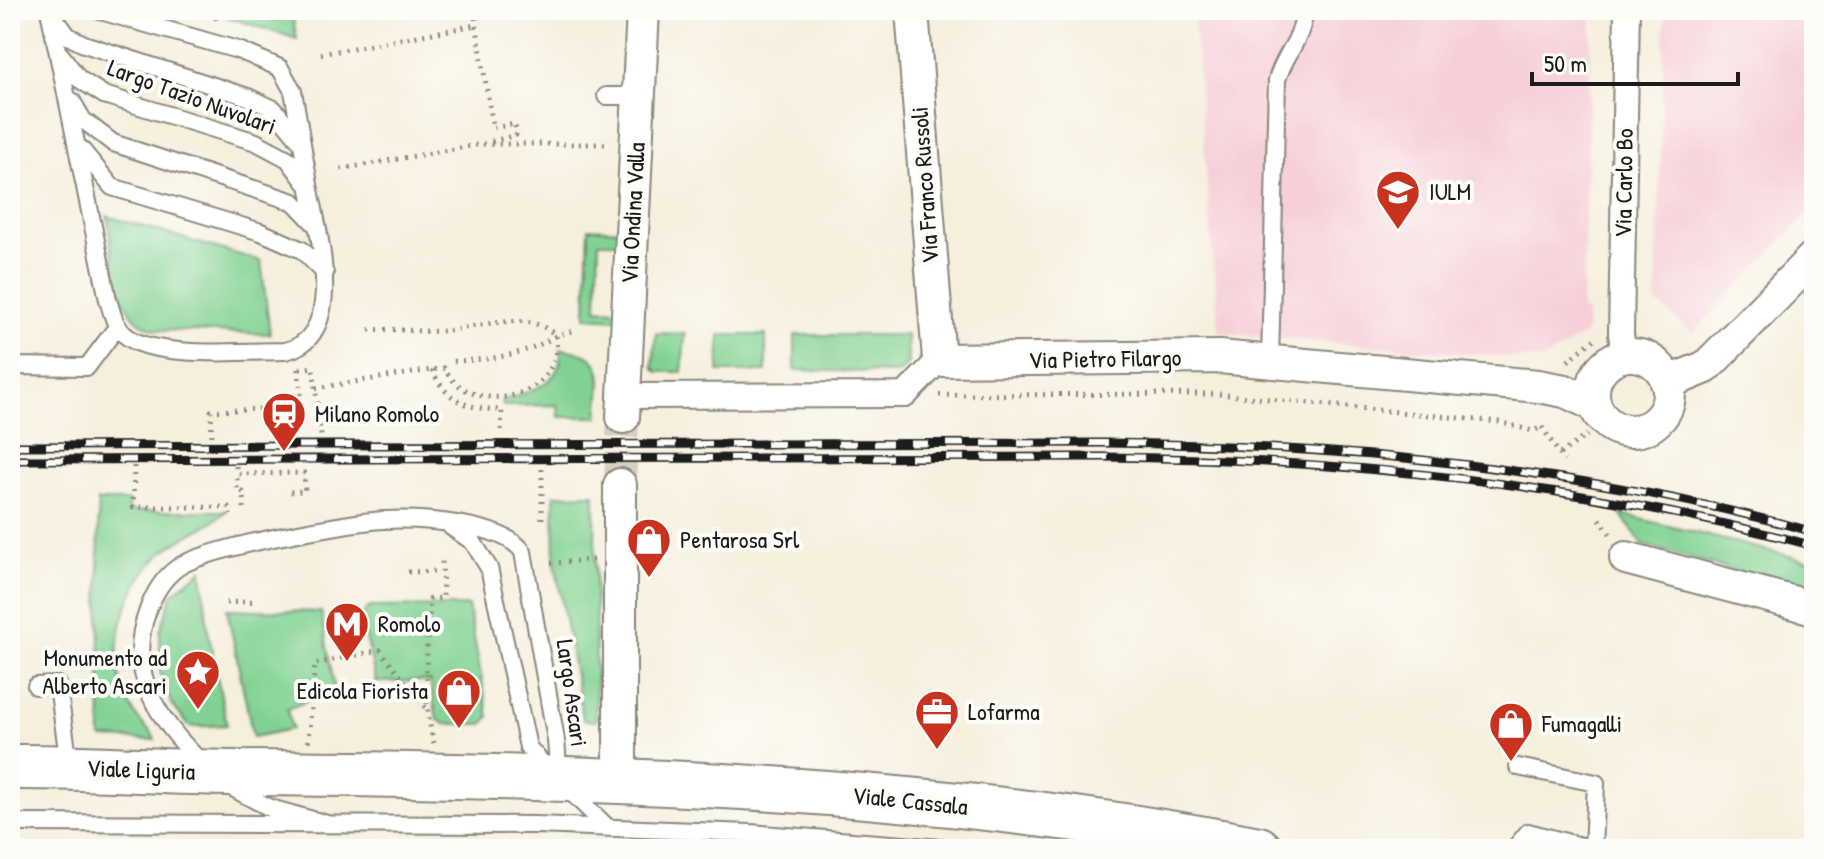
<svg xmlns="http://www.w3.org/2000/svg" width="1824" height="859" font-family="'Patrick Hand',sans-serif">
	<style>
		.built { fill: #f6cfd8 }
		.green { fill: #80d192; stroke: #4e7657; stroke-width: 2 }
		.lines { fill: none; stroke-linecap: round; stroke-linejoin: round }
		.minor-tunnel { stroke: #d5cfc0; stroke-width: 32; stroke-dasharray: 32 16; stroke-linecap: butt }
		.service-casing { stroke: #89867c; stroke-width: 20 }
		.pedestrian-casing { stroke: #89867c; stroke-width: 28 }
		.minor-casing { stroke: #89867c; stroke-width: 36 }
		.primary-casing { stroke: #89867c; stroke-width: 48 }
		.path { stroke: #89867c; stroke-width: 5; stroke-dasharray: 2 6; stroke-linecap: butt }
		.service { stroke: #fff; stroke-width: 16 }
		.pedestrian { stroke: #fff; stroke-width: 24 }
		.minor { stroke: #fff; stroke-width: 32 }
		.primary { stroke: #fff; stroke-width: 44 }
		.rail-casing { stroke: #1c1c1c; stroke-width: 9 }
		.rail { stroke: #fdfcf7; stroke-width: 6; stroke-dasharray: 18; stroke-linecap: butt }
		.labels { text-anchor: middle; stroke-width: 8; stroke-linejoin: round; paint-order: stroke }
		.street-label { font-size: 24px; fill: #1c1c1c; stroke: #fdfcf7 }
		.poi-label { font-size: 24px; fill: #1c1c1c; stroke: #fdfcf7; text-anchor: start }
	</style>
	<rect width="100%" height="100%" fill="#fdfcf7"/>
	<filter id="ink" filterUnits="userSpaceOnUse"><feTurbulence type="fractalNoise" baseFrequency=".0125" numOctaves="2"/><feDisplacementMap in="SourceGraphic" scale="16" xChannelSelector="R" yChannelSelector="G"/><feConvolveMatrix kernelMatrix="1 2 1 2 8 2 1 2 1" color-interpolation-filters="sRGB"/></filter>
	<filter id="wash" filterUnits="userSpaceOnUse"><feTurbulence type="fractalNoise" baseFrequency=".006" numOctaves="4" result="noise"/><feDisplacementMap in="SourceGraphic" scale="32" xChannelSelector="R" yChannelSelector="G"/><feGaussianBlur stdDeviation="1.8" result="paint"/><feColorMatrix in="noise" values="0 0 0 0 0 0 0 0 0 0 0 0 0 0 0 0 0 1.4 0 .05"/><feComposite in="paint" operator="in"/></filter>
	<g filter="url(#wash)">
		<rect width="100%" height="100%" fill="#f6efdd"/>
		<path class="built" d="M1193,10H1592L1582,310L1587,311L1586,333L1543,360L1219,333Z
			M1665,10H1814V207L1693,333L1656,302Z"/>
		<path class="green" d="M205,10H291L297,39Z
			M107,216L261,261L270,334L157,330C112,319 114,255 107,216Z
			M589,228L623,230V242H599L597,309L619,310V319L586,317Z
			M656,333L685,334L682,372H658L653,367Z
			M720,335H766V372H719Z
			M795,335H907L908,363L900,373L795,370Z
			M561,349C611,354 601,378 598,417H559L558,405L503,406L502,401C530,391 563,385 561,349Z
			M595,494L596,721L583,720L555,563L554,495Z
			M98,501H129V511H226C208,529 183,535 164,551C130,580 109,639 121,682C125,695 132,711 140,721C146,729 153,731 155,740L101,738Z
			M1620,514L1814,562V593L1643,545Z
			M202,570L208,631L227,725L190,727L172,705L160,673V632L172,594Z
			M468,606L489,717L483,724H445L437,719L430,681L376,682L361,615L370,607Z
			M227,609L321,612L335,690L287,709L292,729L253,737Z"/>
	</g>
	<g filter="url(#ink)">
		<g class="lines">
			<path class="minor-tunnel" d="M620,485L623,417"/>
			<g class="service-casing">
				<path id="service" d="M49,10L108,300C112,312 114,325 124,334C151,360 248,351 285,351C348,337 318,232 310,190C304,157 299,124 293,91L280,68L241,51L97,10
					M54,17L68,36L84,44L248,97L274,109L301,142
					M61,55L79,79L104,95L256,142L288,159L306,183
					M606,96H639
					M72,101L83,120L113,143L294,202L316,225
					M81,149L112,187L261,232L302,250L325,273
					M1270,362L1277,80C1284,54 1304,38 1304,10
					M10,366L87,367L117,327
					M451,527L473,542L489,568L528,747L549,771
					M36,686L58,685L69,765
					M202,763C160,722 125,673 147,613C153,595 162,579 177,568C205,548 346,522 384,520C418,518 504,523 523,552L556,740L559,778
					M1518,767L1596,783L1593,849
					M225,784L270,808L327,824
					M566,787L608,828
					M10,823L536,825L750,833L955,849
					M1514,849L1528,832L1592,849"/>
			</g>
			<g class="pedestrian-casing">
				<path id="pedestrian" d="M1624,356L1621,334L1627,10
					M624,396L905,395L939,360"/>
			</g>
			<g class="minor-casing">
				<path id="minor" d="M912,10L939,360L1219,357L1538,386L1565,391L1595,405
					M1593 393a38 38 0 1 1 76 0a38 38 0 1 1-76 0Z
					M1667,383L1706,367L1814,257
					M623,417L643,10
					M1626,558L1814,608
					M620,783V485"/>
			</g>
			<g class="primary-casing">
				<path id="primary" d="M10,767C84,766 157,772 230,773C574,775 921,784 1259,849"/>
			</g>
			<path class="path" d="M214,10L218,25
				M474,10L493,128L515,124L516,135L490,142
				M321,54L476,25
				M341,169L482,144H608
				M369,330C393,328 416,332 440,331C474,330 528,307 556,336C522,356 491,360 452,361
				M1568,361L1597,337
				M298,369L301,395
				M300,369L313,367L321,436
				M432,370C447,402 468,409 502,410L501,435
				M316,388L444,368C472,420 564,399 556,336L573,331
				M939,395L1218,394L1499,422L1533,431L1542,427
				M1542,427L1564,461
				M212,436L211,411L283,408
				M1560,454L1587,435
				M134,466L133,507H229L230,515
				M236,466L237,474
				M244,508L243,492L237,490V474L304,473L305,491L286,492
				M542,519V465
				M1600,519L1610,534
				M551,563L594,560
				M408,572L438,571
				M226,603L257,601
				M308,742L315,664L380,650L426,708
				M434,743C421,696 428,646 430,599L443,598L442,558"/>
			<use href="#service" class="service"/>
			<use href="#pedestrian" class="pedestrian"/>
			<use href="#minor" class="minor"/>
			<use href="#primary" class="primary"/>
			<g class="rail-casing">
				<path id="rail" d="M10,446L1105,443C1345,445 1581,468 1814,532
					M10,460L1103,457C1347,459 1578,483 1814,546"/>
			</g>
			<use href="#rail" class="rail"/>
		</g>
	</g>
	<defs>
		<g id="university-pin" transform="scale(2.3)"><path d="M0 17L-7.5 6A9.5 9.5 0 1 1 7.5 6Z" fill="#c8321e" stroke="#fdfcf7"/><path d="M0-5L7-2L0 1L-7-2ZM-4 1L0 2.5L4 1V4Q0 6-4 4Z" fill="#fff"/></g>
		<g id="station-pin" transform="scale(2.3)"><path d="M0 17L-7.5 6A9.5 9.5 0 1 1 7.5 6Z" fill="#c8321e" stroke="#fdfcf7"/><path d="M-3-6H3Q5-6 5-4V2Q5 4 3 4L4.5 6H3L1.5 4h-3L-3 6H-4.5L-3 4Q-5 4-5 2V-4Q-5-6-3-6ZM-3.5-4v3h7v-3ZM-3.5 1v1.5H-2V1ZM2 1v1.5H3.5V1Z" fill="#fff"/></g>
		<g id="shop-pin" transform="scale(2.3)"><path d="M0 17L-7.5 6A9.5 9.5 0 1 1 7.5 6Z" fill="#c8321e" stroke="#fdfcf7"/><path d="M-5-2.5h2.3a2.7 3.5 0 0 1 5.4 0H5L5.5 6h-11ZM-1.5-2.5h3a1.5 2.3 0 0 0-3 0Z" fill="#fff"/></g>
		<g id="metro-pin" transform="scale(2.3)"><path d="M0 17L-7.5 6A9.5 9.5 0 1 1 7.5 6Z" fill="#c8321e" stroke="#fdfcf7"/><path d="M-5.5 5V-5H-3L0 0L3-5H5.5V5H3V-.5L0 4L-3-.5V5Z" fill="#fff"/></g>
		<g id="sight-pin" transform="scale(2.3)"><path d="M0 17L-7.5 6A9.5 9.5 0 1 1 7.5 6Z" fill="#c8321e" stroke="#fdfcf7"/><path d="M0-6L1.8-2.2L6-1.7L2.9 1.2L3.7 5.4L0 3.3L-3.7 5.4L-2.9 1.2L-6-1.7L-1.8-2.2Z" fill="#fff"/></g>
		<g id="office-pin" transform="scale(2.3)"><path d="M0 17L-7.5 6A9.5 9.5 0 1 1 7.5 6Z" fill="#c8321e" stroke="#fdfcf7"/><path d="M-6-3h4V-5.5h4V-3h4V5H-6ZM-1-4.5V-3h2v-1.5ZM-6 0V1H6V0Z" fill="#fff"/></g>
	</defs>
	<g fill-rule="evenodd">
		<use href="#university-pin" x="1398" y="192"/>
		<use href="#station-pin" x="284" y="414"/>
		<use href="#shop-pin" x="649" y="540"/>
		<use href="#metro-pin" x="347" y="624"/>
		<use href="#sight-pin" x="198" y="672"/>
		<use href="#shop-pin" x="459" y="691"/>
		<use href="#office-pin" x="937" y="712"/>
		<use href="#shop-pin" x="1511" y="724"/>
	</g>
	<g class="labels">
		<g class="street-label">
			<text transform="translate(192 97) rotate(20)" y="8">Largo Tazio Nuvolari</text>
			<text transform="translate(1624 183) rotate(-89)" y="8">Via Carlo Bo</text>
			<text transform="translate(925 185) rotate(-94)" y="8">Via Franco Russoli</text>
			<text transform="translate(633 213) rotate(-87)" y="8">Via Ondina Valla</text>
			<text transform="translate(1105 359) rotate(-1)" y="8">Via Pietro Filargo</text>
			<text transform="translate(572 693) rotate(82)" y="8">Largo Ascari</text>
			<text transform="translate(141 770) rotate(2)" y="8">Viale Liguria</text>
			<text transform="translate(910 801) rotate(6)" y="8">Viale Cassala</text>
		</g>
		<g class="poi-label">
			<text x="1429" y="200">IULM</text>
			<text x="315" y="422">Milano Romolo</text>
			<text x="680" y="548">Pentarosa Srl</text>
			<text x="378" y="632">Romolo</text>
			<text x="167" y="666" text-anchor="end">Monumento ad<tspan x="167" dy="28">Alberto Ascari</tspan></text>
			<text x="428" y="699" text-anchor="end">Edicola Fiorista</text>
			<text x="968" y="720">Lofarma</text>
			<text x="1542" y="732">Fumagalli</text>
		</g>
	</g>
	<rect width="1824" height="859" fill="none" stroke="#fdfcf7" stroke-width="40"/>
	<path d="M1532 72v12h206v-12" fill="none" stroke="#1c1c1c" stroke-width="4"/>
	<text x="1544" y="72" font-size="24" fill="#1c1c1c" stroke="#fdfcf7" stroke-width="6" paint-order="stroke">50 m</text>
</svg>
